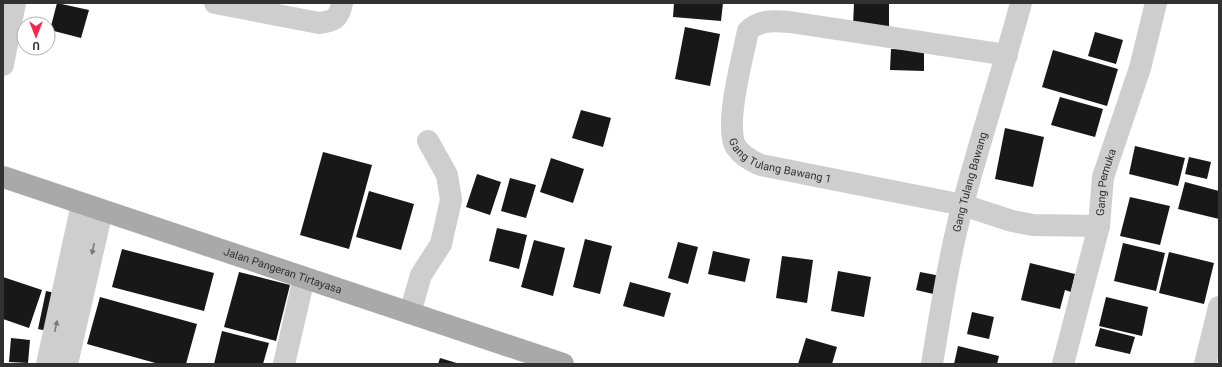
<svg xmlns="http://www.w3.org/2000/svg" width="1222" height="367" font-family="Roboto,sans-serif">
	<style>
		.building { fill: #181818 }
		.lines { fill: none; stroke-linecap: round; stroke-linejoin: round }
		.minor { stroke: #cecece; stroke-width: 22 }
		.major { stroke: #a9a9a9; stroke-width: 22 }
		.oneway { fill: #787878 }
		.labels { text-anchor: middle; stroke-width: 4; stroke-linejoin: round; paint-order: stroke }
		.street-label { font-size: 11px; fill: #313131; stroke: #fff }
	</style>
	<rect width="100%" height="100%" fill="#fff"/>
	<path class="building" d="M57,3L89,10L81,38L50,30Z
		M674,3H723L721,21L673,17Z
		M854,3H889V27L853,26Z
		M685,27L720,34L710,86L675,79Z
		M1095,32L1123,40L1116,64L1088,56Z
		M891,49L924,50V71L890,70Z
		M1053,50L1118,69L1107,106L1042,87Z
		M1060,97L1103,109L1095,137L1051,125Z
		M581,110L611,118L603,147L572,138Z
		M1005,128L1044,137L1033,187L995,179Z
		M1135,146L1185,158L1178,186L1129,174Z
		M323,152L372,165L349,249L300,235Z
		M1189,157L1211,162L1207,179L1185,174Z
		M551,158L584,169L573,203L540,192Z
		M477,174L501,182L490,215L466,207Z
		M510,178L536,185L526,218L501,211Z
		M1185,182L1219,191V219L1178,209Z
		M369,191L414,204L401,250L356,237Z
		M1130,197L1170,206L1160,245L1120,236Z
		M497,228L527,235L519,269L489,261Z
		M585,239L612,246L600,294L573,287Z
		M534,240L565,248L553,296L521,287Z
		M678,242L698,247L688,284L668,278Z
		M1123,243L1165,253L1156,291L1114,281Z
		M122,249L214,273L204,311L112,287Z
		M713,251L750,259L745,282L708,274Z
		M1169,252L1214,263L1204,304L1159,293Z
		M782,256L813,260L807,303L776,298Z
		M1030,263L1075,274L1071,292L1065,290L1060,309L1021,300Z
		M838,271L871,277L864,317L831,311Z
		M239,272L290,285L276,341L224,327Z
		M920,272L946,277L942,296L916,290Z
		M3,277L42,290L29,328L3,319Z
		M630,282L671,293L664,317L623,306Z
		M46,291L60,294L52,332L38,329Z
		M100,297L197,324L186,364H159L87,344Z
		M1106,297L1148,307L1142,336L1099,326Z
		M972,312L994,317L989,339L967,334Z
		M1100,328L1135,337L1130,354L1095,346Z
		M222,331L269,343L263,364H214Z
		M11,338L30,340L28,363L9,362Z
		M806,338L837,347L832,364H798Z
		M958,346L999,356L997,364H954Z
		M440,358L460,364H438Z"/>
	<g class="lines">
		<g class="minor">
			<path d="M215,3L319,23C334,21 339,19 342,3"/>
			<path id="s1" d="M1007,55L790,22C774,21 760,19 748,31C742,60 728,111 733,139C735,152 751,161 761,165L963,205L1012,221L1033,225L1099,226"/>
			<path d="M3,65L15,3"/>
			<path d="M410,313L421,275L441,244L451,200L447,175L428,141"/>
			<path d="M47,364L82,204"/>
			<path d="M67,364L102,211"/>
			<path d="M284,364L304,278"/>
			<path id="s2" d="M932,364C941,310 949,256 963,204C981,136 1003,70 1021,3"/>
			<path id="s3" d="M1063,364L1099,226L1103,177L1140,68L1156,3"/>
			<path d="M1205,364L1219,307"/>
		</g>
		<path class="major" id="s4" d="M3,177L563,364"/>
	</g>
	<defs><path id="oneway-solid" d="M-6-.8H1V-3.2L6.5 0L1 3.2V.8H-6Z"/></defs>
	<g class="oneway">
		<use href="#oneway-solid" transform="translate(93 249) rotate(102)"/>
		<use href="#oneway-solid" transform="translate(56 326) rotate(-77)"/>
	</g>
	<g class="labels">
		<g class="street-label">
			<text dy="4" stroke="none"><textPath href="#s1" startOffset="429">Gang Tulang Bawang 1</textPath></text>
			<text dy="4" stroke="none"><textPath href="#s2" startOffset="186">Gang Tulang Bawang</textPath></text>
			<text dy="4" stroke="none"><textPath href="#s3" startOffset="187">Gang Pemuka</textPath></text>
			<text dy="4" stroke="none"><textPath href="#s4" startOffset="295">Jalan Pangeran Tirtayasa</textPath></text>
		</g>
	</g>
	<rect width="1222" height="367" fill="none" stroke="#313131" stroke-width="8"/>
	<g transform="translate(36 36) rotate(180)"><circle r="19" fill="#ffffff" stroke="#adadad"/>
	<path d="M0-3L7 15L0 10L-7 15Z" fill="#f3284c"/>
	<text y="-6" font-size="11" font-weight="bold" text-anchor="middle" fill="#313131">U</text>
	</g>
</svg>
